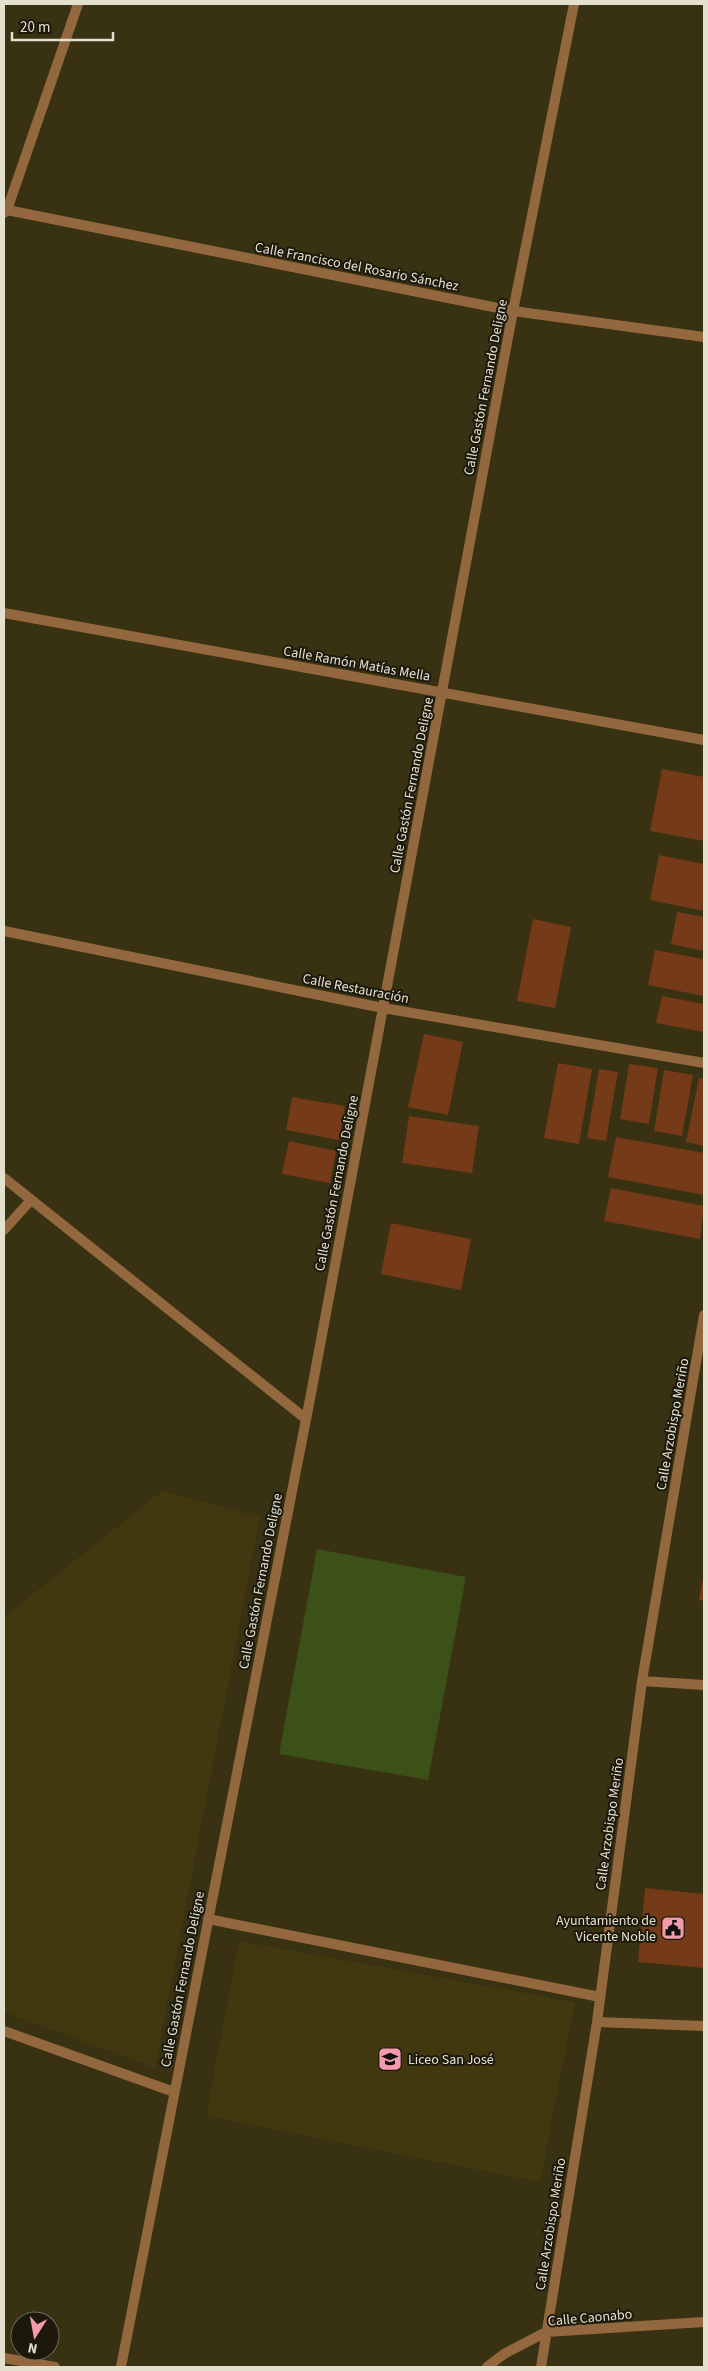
<svg xmlns="http://www.w3.org/2000/svg" width="708" height="2371" font-family="'Source Sans 3',sans-serif">
	<style>
		.built { fill: #413810 }
		.green { fill: #3b5118 }
		.building { fill: #753a17 }
		.lines { fill: none; stroke-linecap: round; stroke-linejoin: round }
		.minor { stroke: #93683e; stroke-width: 10 }
		.labels { text-anchor: middle; stroke-width: 4; stroke-linejoin: round; paint-order: stroke }
		.street-label { font-size: 14px; fill: #e4e0ce; stroke: #1c190c }
		.poi-label { font-size: 14px; fill: #e4e0ce; stroke: #1c190c; text-anchor: end }
	</style>
	<rect width="100%" height="100%" fill="#383112"/>
	<path class="built" d="M162,1491L260,1517L155,2068L4,2012V1617Z
		M239,1941L575,2002L540,2182L206,2116Z"/>
	<path class="green" d="M317,1549L466,1577L428,1780L279,1754Z"/>
	<path class="building" d="M662,769L704,777V841L650,831Z
		M659,855L704,864V911L650,900Z
		M677,912L704,917V951L671,944Z
		M533,919L571,927L555,1008L517,1001Z
		M655,950L704,959V996L648,985Z
		M662,996L704,1004V1032L656,1023Z
		M424,1034L463,1042L448,1115L408,1107Z
		M558,1063L592,1069L579,1144L544,1138Z
		M629,1064L658,1068L649,1124L620,1119Z
		M599,1069L618,1072L606,1141L587,1138Z
		M664,1070L693,1075L682,1136L654,1131Z
		M699,1078L704,1079V1146L686,1142Z
		M292,1097L345,1106L339,1140L286,1130Z
		M409,1116L479,1126L472,1173L402,1163Z
		M616,1137L704,1153V1195L608,1177Z
		M289,1141L336,1151L330,1183L282,1174Z
		M611,1188L704,1206L700,1239L604,1221Z
		M391,1223L471,1239L461,1290L381,1274Z
		M703,1578H704V1601L699,1600Z
		M645,1888L704,1894V1968L638,1962Z"/>
	<g class="lines">
		<path class="minor" d="M7,210L513,311L704,337
			M4,213L7,210L78,4
			M4,613L704,740
			M4,931L383,1008L704,1063
			M4,1178L306,1419
			M4,1230L31,1200
			M642,1681L704,1685
			M208,1919L600,1997
			M597,2022L704,2026
			M4,2031L174,2092
			M4,2358L55,2367
			M121,2367L310,1399L513,311L574,4
			M487,2367L504,2354L546,2332L704,2322
			M541,2367L597,2022L642,1681L704,1315"/>
	</g>
	<defs>
		<g id="civic-square" transform="scale(1.25)"><rect x="-9" y="-9" width="18" height="18" rx="4" fill="#f39aab" stroke="#1c190c"/><path d="M-.6-6.5H3V-4.5H.6V-3L4-1V1h2V6H-6V1h2V-1L-.6-3ZM-1.2 2.5V6h2.4V2.5Z" fill="#111"/></g>
		<g id="school-square" transform="scale(1.25)"><rect x="-9" y="-9" width="18" height="18" rx="4" fill="#f39aab" stroke="#1c190c"/><path d="M0-5L7-2L0 1L-7-2ZM-4 1L0 2.5L4 1V4Q0 6-4 4Z" fill="#111"/></g>
	</defs>
	<g fill-rule="evenodd">
		<use href="#civic-square" x="673" y="1928"/>
		<use href="#school-square" x="390" y="2059"/>
	</g>
	<g class="labels">
		<g class="street-label">
			<text transform="translate(357 266) rotate(11)" y="5">Calle Francisco del Rosario Sánchez</text>
			<text transform="translate(485 387) rotate(-79)" y="5">Calle Gastón Fernando Deligne</text>
			<text transform="translate(357 663) rotate(10)" y="5">Calle Ramón Matías Mella</text>
			<text transform="translate(411 785) rotate(-79)" y="5">Calle Gastón Fernando Deligne</text>
			<text transform="translate(356 988) rotate(11)" y="5">Calle Restauración</text>
			<text transform="translate(336 1183) rotate(-79)" y="5">Calle Gastón Fernando Deligne</text>
			<text transform="translate(672 1424) rotate(-80)" y="5">Calle Arzobispo Meriño</text>
			<text transform="translate(260 1581) rotate(-79)" y="5">Calle Gastón Fernando Deligne</text>
			<text transform="translate(609 1824) rotate(-82)" y="5">Calle Arzobispo Meriño</text>
			<text transform="translate(182 1979) rotate(-79)" y="5">Calle Gastón Fernando Deligne</text>
			<text transform="translate(550 2224) rotate(-81)" y="5">Calle Arzobispo Meriño</text>
			<text transform="translate(590 2317) rotate(-5)" y="5">Calle Caonabo</text>
		</g>
		<g class="poi-label">
			<text x="656" y="1925">Ayuntamiento de<tspan x="656" dy="16">Vicente Noble</tspan></text>
			<text x="408" y="2064" text-anchor="start">Liceo San José</text>
		</g>
	</g>
	<rect width="708" height="2371" fill="none" stroke="#e4e0ce" stroke-width="10"/>
	<g transform="translate(35 2336) rotate(191)"><circle r="24" fill="#1c190c" stroke="#6c695a"/>
	<path d="M0-4L9 19L0 12L-9 19Z" fill="#f39aab"/>
	<text y="-8" font-size="14" font-weight="bold" text-anchor="middle" fill="#e4e0ce">N</text>
	</g>
	<path d="M12 32v8h101v-8" fill="none" stroke="#e4e0ce" stroke-width="2.5"/>
	<text x="20" y="32" font-size="15" fill="#e4e0ce" stroke="#1c190c" stroke-width="4" paint-order="stroke">20 m</text>
</svg>
